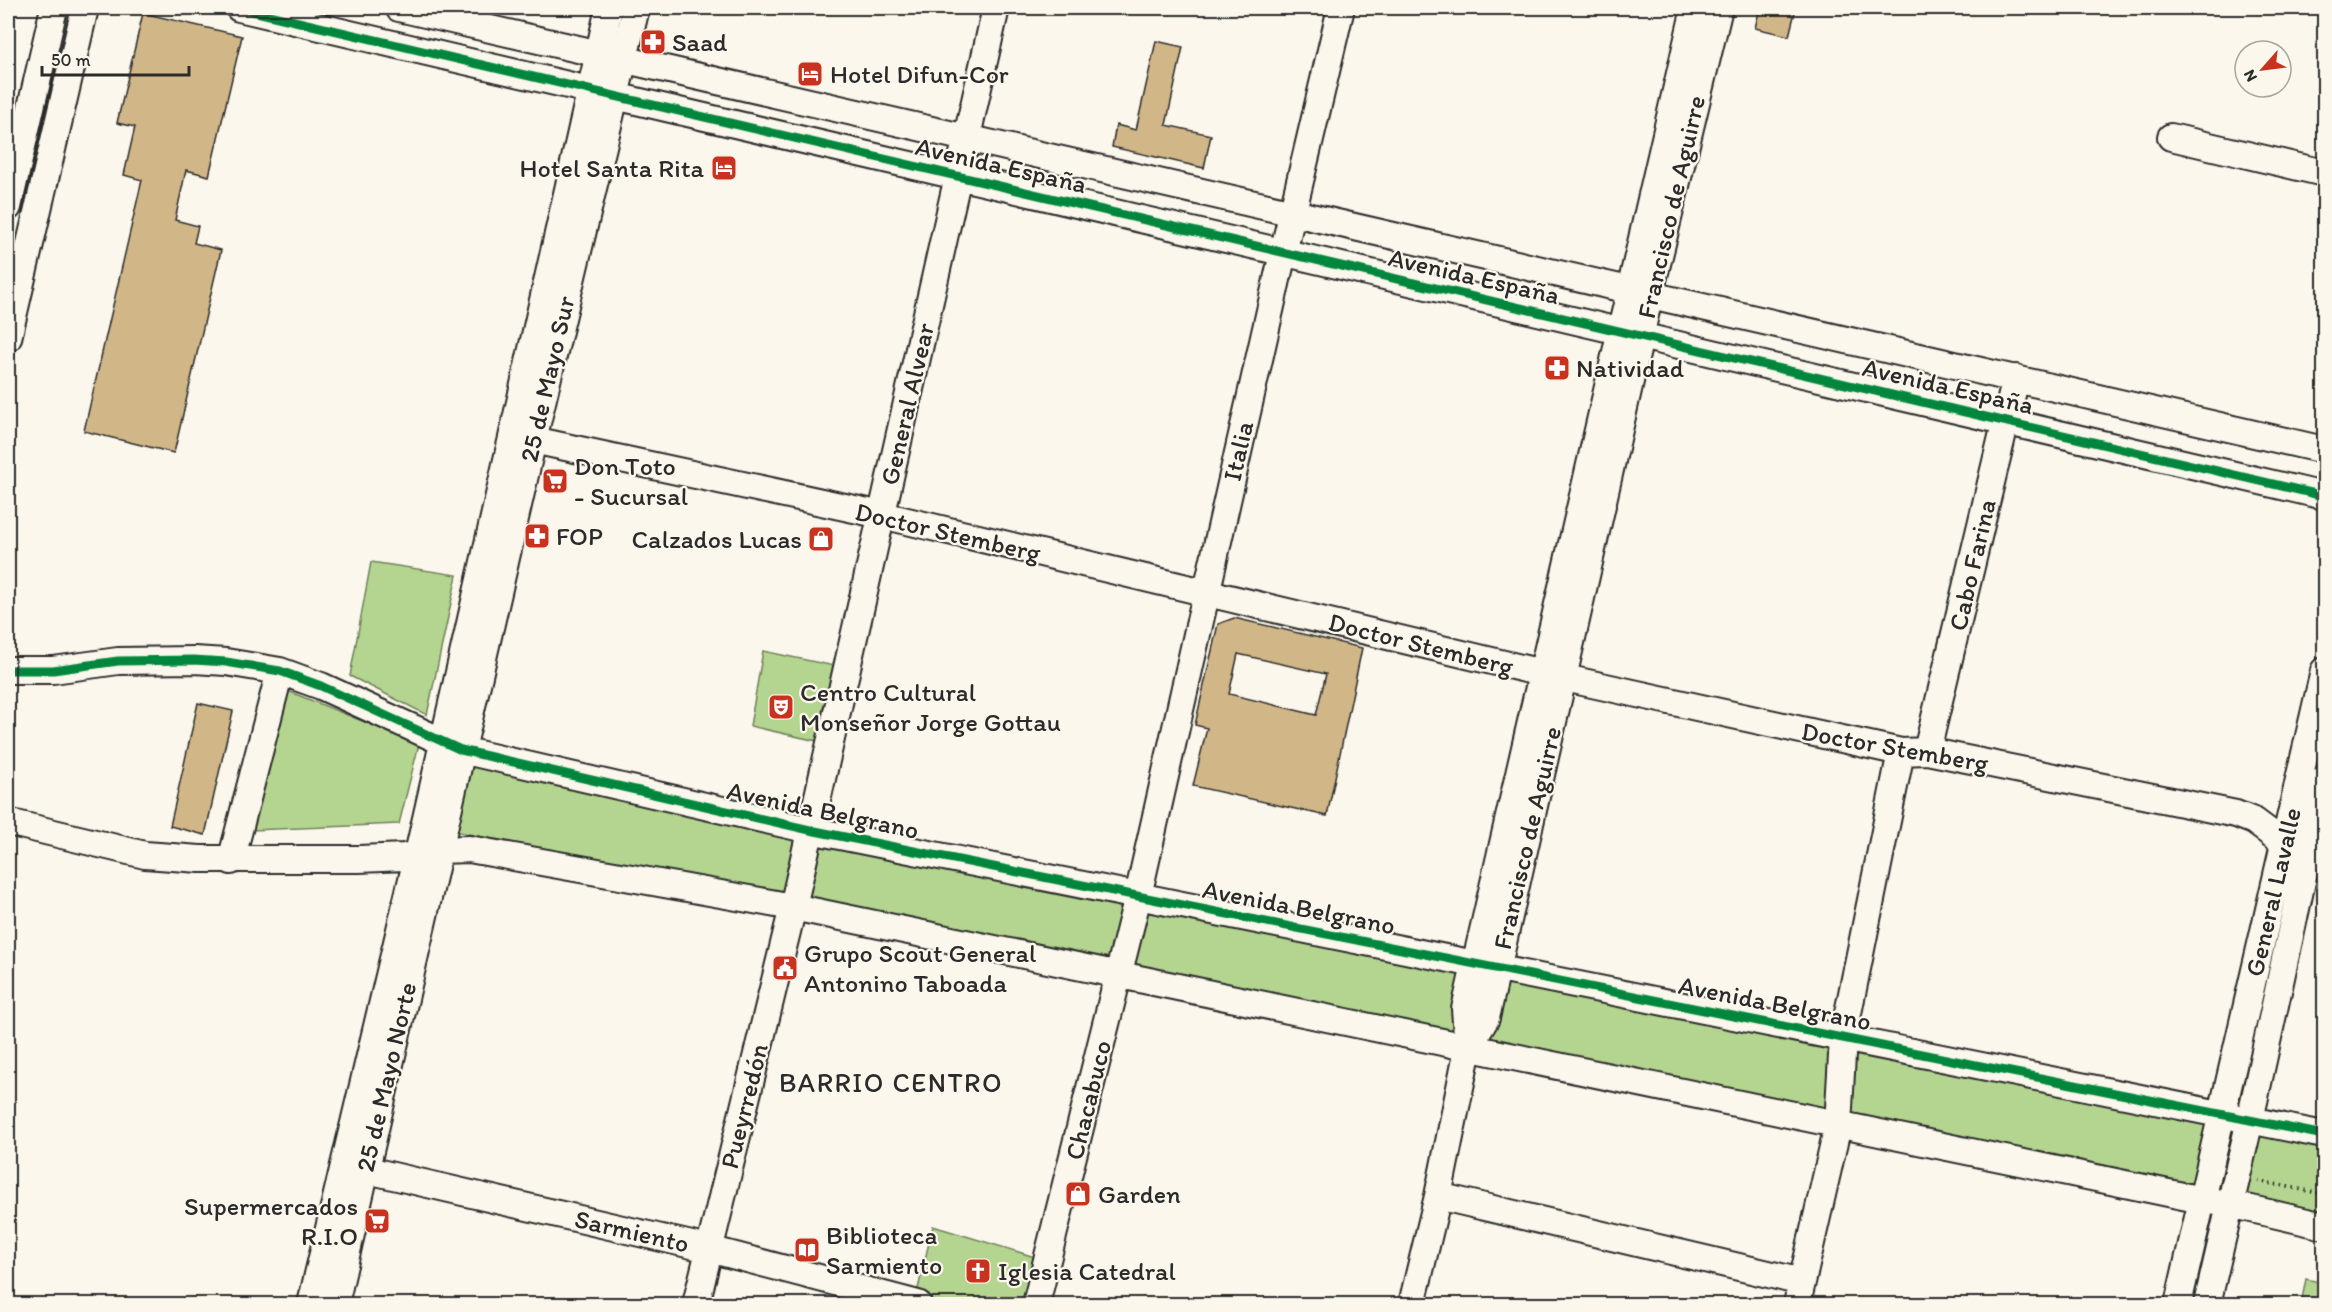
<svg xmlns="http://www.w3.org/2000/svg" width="2332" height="1312" font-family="Itim,sans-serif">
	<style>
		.green { fill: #b4d58f; stroke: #70805d; stroke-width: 1.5 }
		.building { fill: #d1b788; stroke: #2b2b2b; stroke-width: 1.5; fill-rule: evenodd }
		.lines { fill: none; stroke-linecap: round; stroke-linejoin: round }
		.minor-casing { stroke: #2b2b2b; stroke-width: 30 }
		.path { stroke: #2b2b2b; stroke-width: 4; stroke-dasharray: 1.5 4.5; stroke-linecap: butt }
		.minor { stroke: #fbf7ec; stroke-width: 26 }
		.cycleway-casing { stroke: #fbf7ec; stroke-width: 13 }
		.cycleway { stroke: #00873e; stroke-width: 9 }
		.labels { text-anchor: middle; stroke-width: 4.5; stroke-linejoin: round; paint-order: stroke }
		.poi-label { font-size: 26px; fill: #2b2b2b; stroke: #fbf7ec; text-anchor: start }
		.street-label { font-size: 26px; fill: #2b2b2b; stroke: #fbf7ec }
		.neighbourhood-label { font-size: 27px; letter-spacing: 1.5px; fill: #2b2b2b; stroke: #fbf7ec }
	</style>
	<rect width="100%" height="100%" fill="#fbf7ec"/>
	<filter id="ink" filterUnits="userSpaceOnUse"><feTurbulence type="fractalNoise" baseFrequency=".0167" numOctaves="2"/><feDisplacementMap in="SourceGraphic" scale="12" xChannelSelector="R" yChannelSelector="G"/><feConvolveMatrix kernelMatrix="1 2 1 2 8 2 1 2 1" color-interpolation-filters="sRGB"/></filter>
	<g filter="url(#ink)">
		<path class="green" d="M371,562L457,575L427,715L350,676Z
			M763,651L844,668L826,743L750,726Z
			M288,691L419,744L399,824L252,830Z
			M469,760L2324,1146V1219L454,831Z
			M933,1226L1048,1261L1039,1304H947L916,1297Z
			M2306,1279L2324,1283V1304H2301Z"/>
		<path class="building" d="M1760,8H1796L1789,36L1755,28Z
			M143,13L242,36L209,176L186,170L175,220L198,226L194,243L221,250L174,453L84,431L142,180L124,175L135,127L117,123Z
			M1156,41L1183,47L1166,125L1211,135L1204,168L1112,147L1116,125L1136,130Z
			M1234,618L1362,648L1327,816L1193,786L1207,728L1195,725L1218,624ZM1238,654L1326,674L1316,715L1229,694Z
			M198,703L233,711L205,835L170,826Z"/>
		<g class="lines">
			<g class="minor-casing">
				<path id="minor" d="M239,8L2324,496
					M399,8C1040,156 1683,301 2324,450
					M2171,137L2324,173
					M8,207L54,8
					M8,338L85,8
					M513,434L533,440L882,515L1542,673L1901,752L1927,751L2236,814L2254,821L2285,844L2324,853
					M8,670H53L118,661L194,660L226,662L280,671L321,686L461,750L810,830L2324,1135
					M1927,751L2016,378
					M8,822L145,855L200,859H359L404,857L439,850L469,849L793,907L2202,1200L2230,1204L2324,1226
					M231,861L280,671
					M1468,1048L1486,1018L1650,293L1719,8
					M350,1166L709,1249L918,1304
					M1438,1196L1802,1282
					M311,1304L418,854L609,8
					M335,1304L533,440L636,8
					M696,1304L793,907L996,8
					M1036,1304L1138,896L1283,253L1341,8
					M1412,1304L1438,1196L1468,1048L1465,1009L1695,8
					M1797,1304L1838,1125L1843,1038L1901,752
					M2178,1304L2324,671
					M2207,1304L2250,1120L2324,780"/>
			</g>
			<path class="path" d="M2258,1181L2324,1194"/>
			<use href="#minor" class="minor"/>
			<g class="cycleway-casing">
				<path id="cycleway" d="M239,8L2324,496
					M8,670H53L118,661L194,660L226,662L280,671L321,686L461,750L810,830L2324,1135"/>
			</g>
			<use href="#cycleway" class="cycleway"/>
		</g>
	</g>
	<defs>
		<g id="pharmacy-square" transform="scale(1.35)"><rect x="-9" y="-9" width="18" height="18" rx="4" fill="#c8321e" stroke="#fbf7ec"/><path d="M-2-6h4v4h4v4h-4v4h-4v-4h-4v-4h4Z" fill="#fff"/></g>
		<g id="hotel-square" transform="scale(1.35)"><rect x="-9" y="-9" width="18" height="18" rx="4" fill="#c8321e" stroke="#fbf7ec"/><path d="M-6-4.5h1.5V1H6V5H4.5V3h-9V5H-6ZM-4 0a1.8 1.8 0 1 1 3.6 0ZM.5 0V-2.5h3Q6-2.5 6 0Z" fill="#fff"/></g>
		<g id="supermarket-square" transform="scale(1.35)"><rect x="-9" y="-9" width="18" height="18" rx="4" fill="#c8321e" stroke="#fbf7ec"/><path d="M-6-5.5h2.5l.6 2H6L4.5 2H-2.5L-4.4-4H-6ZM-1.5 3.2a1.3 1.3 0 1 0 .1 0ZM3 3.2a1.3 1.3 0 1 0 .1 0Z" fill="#fff"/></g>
		<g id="shop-square" transform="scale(1.35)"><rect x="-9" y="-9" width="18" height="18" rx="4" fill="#c8321e" stroke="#fbf7ec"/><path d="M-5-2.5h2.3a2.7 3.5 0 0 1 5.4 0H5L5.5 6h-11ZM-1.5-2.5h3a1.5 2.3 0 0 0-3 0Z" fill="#fff"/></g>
		<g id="theatre-square" transform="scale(1.35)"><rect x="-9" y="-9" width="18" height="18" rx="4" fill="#c8321e" stroke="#fbf7ec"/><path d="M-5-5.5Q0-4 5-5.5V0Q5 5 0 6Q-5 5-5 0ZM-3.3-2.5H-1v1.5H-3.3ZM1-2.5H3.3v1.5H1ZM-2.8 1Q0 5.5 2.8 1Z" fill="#fff"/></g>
		<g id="civic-square" transform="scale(1.35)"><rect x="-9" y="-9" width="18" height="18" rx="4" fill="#c8321e" stroke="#fbf7ec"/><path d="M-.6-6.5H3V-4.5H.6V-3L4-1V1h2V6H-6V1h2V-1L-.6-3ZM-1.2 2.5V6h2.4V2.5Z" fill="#fff"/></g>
		<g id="library-square" transform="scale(1.35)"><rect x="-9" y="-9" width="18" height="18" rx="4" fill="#c8321e" stroke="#fbf7ec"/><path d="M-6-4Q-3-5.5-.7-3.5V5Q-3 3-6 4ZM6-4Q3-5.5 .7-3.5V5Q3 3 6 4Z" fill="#fff"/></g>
		<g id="church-square" transform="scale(1.35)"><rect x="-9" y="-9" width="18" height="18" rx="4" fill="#c8321e" stroke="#fbf7ec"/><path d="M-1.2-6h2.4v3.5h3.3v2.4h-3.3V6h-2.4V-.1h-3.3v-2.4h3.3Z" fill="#fff"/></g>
	</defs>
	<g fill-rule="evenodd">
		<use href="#pharmacy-square" x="653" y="42"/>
		<use href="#hotel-square" x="810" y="74"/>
		<use href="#hotel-square" x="724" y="168"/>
		<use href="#pharmacy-square" x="1557" y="368"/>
		<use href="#supermarket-square" x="555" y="481"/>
		<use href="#pharmacy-square" x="537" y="536"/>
		<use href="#shop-square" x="821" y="539"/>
		<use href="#theatre-square" x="781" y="707"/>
		<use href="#civic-square" x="785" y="968"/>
		<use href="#shop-square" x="1078" y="1194"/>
		<use href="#supermarket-square" x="377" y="1221"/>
		<use href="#library-square" x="807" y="1250"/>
		<use href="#church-square" x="978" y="1271"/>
	</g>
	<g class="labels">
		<g class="poi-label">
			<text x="672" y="51">Saad</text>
			<text x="830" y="83">Hotel Difun-Cor</text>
			<text x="704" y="177" text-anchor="end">Hotel Santa Rita</text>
			<text x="1576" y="377">Natividad</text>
			<text x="574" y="475">Don Toto<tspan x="574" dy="30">- Sucursal</tspan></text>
			<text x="556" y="545">FOP</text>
			<text x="802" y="548" text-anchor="end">Calzados Lucas</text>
			<text x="800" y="701">Centro Cultural<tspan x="800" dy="30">Monseñor Jorge Gottau</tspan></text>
			<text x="804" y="962">Grupo Scout General<tspan x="804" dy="30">Antonino Taboada</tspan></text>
			<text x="1098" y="1203">Garden</text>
			<text x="358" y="1215" text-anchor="end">Supermercados<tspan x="358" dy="30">R.I.O</tspan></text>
			<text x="826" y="1244">Biblioteca<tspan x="826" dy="30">Sarmiento</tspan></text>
			<text x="998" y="1280">Iglesia Catedral</text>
		</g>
		<g class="street-label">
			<text transform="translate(1001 165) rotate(13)" y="9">Avenida España</text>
			<text transform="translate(1671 207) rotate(-77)" y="9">Francisco de Aguirre</text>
			<text transform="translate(1474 276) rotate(13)" y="9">Avenida España</text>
			<text transform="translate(547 379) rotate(-77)" y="9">25 de Mayo Sur</text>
			<text transform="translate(1948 386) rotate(13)" y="9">Avenida España</text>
			<text transform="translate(907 404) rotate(-77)" y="9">General Alvear</text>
			<text transform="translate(1238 451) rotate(-77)" y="9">Italia</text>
			<text transform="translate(948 532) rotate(13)" y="9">Doctor Stemberg</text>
			<text transform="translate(1972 565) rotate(-77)" y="9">Cabo Farina</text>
			<text transform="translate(1421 644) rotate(14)" y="9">Doctor Stemberg</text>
			<text transform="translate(1895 747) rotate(10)" y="9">Doctor Stemberg</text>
			<text transform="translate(823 810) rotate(12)" y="9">Avenida Belgrano</text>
			<text transform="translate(1527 838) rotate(-77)" y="9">Francisco de Aguirre</text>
			<text transform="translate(2273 892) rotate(-77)" y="9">General Lavalle</text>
			<text transform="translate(1299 907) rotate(11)" y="9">Avenida Belgrano</text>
			<text transform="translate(1775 1003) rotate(11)" y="9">Avenida Belgrano</text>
			<text transform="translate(386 1077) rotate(-77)" y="9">25 de Mayo Norte</text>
			<text transform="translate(1088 1100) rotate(-76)" y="9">Chacabuco</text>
			<text transform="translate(744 1106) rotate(-76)" y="9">Pueyrredón</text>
			<text transform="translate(632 1231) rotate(13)" y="9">Sarmiento</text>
		</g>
		<g class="neighbourhood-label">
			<text x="891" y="1092">BARRIO CENTRO</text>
		</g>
	</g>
	<rect width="2332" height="1312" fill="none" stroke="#fbf7ec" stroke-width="30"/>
	<rect x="15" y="15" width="2302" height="1282" fill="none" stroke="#2b2b2b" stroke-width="2" filter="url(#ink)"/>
	<g transform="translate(2263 69) rotate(242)"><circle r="28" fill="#fbf7ec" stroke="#a8a59f" stroke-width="1.5"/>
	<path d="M0-4.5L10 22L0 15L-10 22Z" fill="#c8321e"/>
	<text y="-9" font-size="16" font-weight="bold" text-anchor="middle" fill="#2b2b2b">N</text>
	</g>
	<path d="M42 66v9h147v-9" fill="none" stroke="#2b2b2b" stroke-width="3"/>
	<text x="51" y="66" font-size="18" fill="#2b2b2b" stroke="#fbf7ec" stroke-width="4.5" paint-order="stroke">50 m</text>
</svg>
